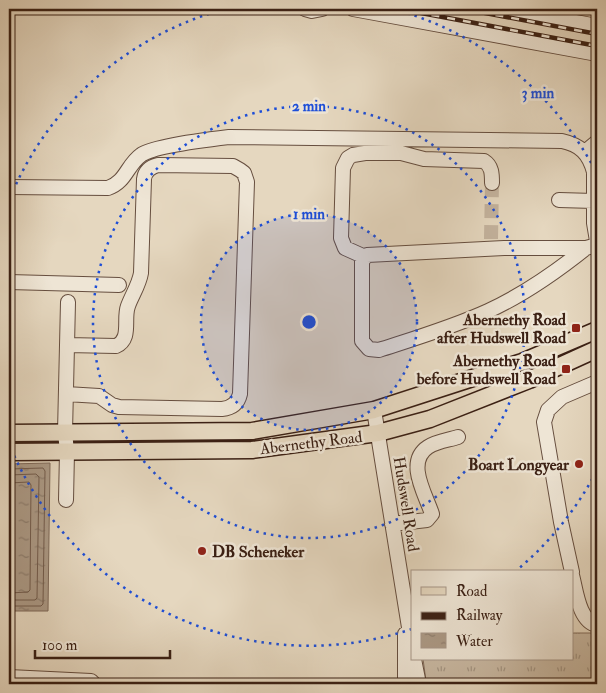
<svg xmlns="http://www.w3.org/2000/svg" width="606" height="693" font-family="'IM FELL Double Pica',serif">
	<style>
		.grass { fill: url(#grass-tufts); stroke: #826c5b }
		.water { fill: url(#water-ripples); stroke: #7e6958 }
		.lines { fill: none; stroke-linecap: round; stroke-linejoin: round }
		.shore { stroke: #735c4c; stroke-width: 1 }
		.minor-tunnel { stroke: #c3b29d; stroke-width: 14; stroke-dasharray: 14 7; stroke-linecap: butt }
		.minor-casing { stroke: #664e3f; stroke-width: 16 }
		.major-casing { stroke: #3b2014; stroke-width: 19 }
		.minor { stroke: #eee5d5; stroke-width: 14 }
		.major { stroke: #e5d7bf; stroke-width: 16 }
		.rail-casing { stroke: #3b2014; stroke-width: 4.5 }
		.rail { stroke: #eee5d5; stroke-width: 2.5; stroke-dasharray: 8; stroke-linecap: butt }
		.ring { fill: none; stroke: #1d4ed8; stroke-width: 2.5; stroke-dasharray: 2.5 5 }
		.poi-dot { fill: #8f2418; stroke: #eee5d5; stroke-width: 2 }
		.labels { text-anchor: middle; stroke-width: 5; stroke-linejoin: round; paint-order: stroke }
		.poi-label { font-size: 16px; font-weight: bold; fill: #3b2014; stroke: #eee5d5; text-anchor: end }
		.street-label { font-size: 16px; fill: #3b2014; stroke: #eee5d5 }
		.centre { fill: #1d4ed8; stroke: #eee5d5; stroke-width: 2.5 }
		.ring-label { font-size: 15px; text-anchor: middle; font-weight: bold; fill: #1d4ed8; stroke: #eee5d5; stroke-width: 5; stroke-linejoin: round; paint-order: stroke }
	</style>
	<defs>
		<pattern id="grass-tufts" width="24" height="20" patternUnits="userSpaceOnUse" patternTransform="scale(1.25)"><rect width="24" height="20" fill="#c8b8a2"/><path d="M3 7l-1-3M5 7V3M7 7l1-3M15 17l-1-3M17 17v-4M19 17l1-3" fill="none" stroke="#a49583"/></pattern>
		<pattern id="water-ripples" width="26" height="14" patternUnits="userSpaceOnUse" patternTransform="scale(1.25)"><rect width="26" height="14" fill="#ab9985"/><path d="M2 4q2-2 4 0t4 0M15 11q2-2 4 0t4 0" fill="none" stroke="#8c7c6c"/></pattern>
	</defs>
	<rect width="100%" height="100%" fill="#e5d7bf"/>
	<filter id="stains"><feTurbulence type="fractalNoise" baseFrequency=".004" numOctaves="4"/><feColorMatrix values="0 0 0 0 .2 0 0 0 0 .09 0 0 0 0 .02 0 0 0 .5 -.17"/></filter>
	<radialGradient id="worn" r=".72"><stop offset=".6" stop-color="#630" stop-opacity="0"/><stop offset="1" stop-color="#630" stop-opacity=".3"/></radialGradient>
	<path class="grass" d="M572,633H597V684L426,681L423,659H572Z"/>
	<path class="water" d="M50,463L48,611H9V464Z"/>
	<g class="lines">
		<path class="shore" d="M9,469L43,468L45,471L43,604L41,606H9
			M9,475L36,474L39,477L37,598L35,600H9
			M9,483L29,482L31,485L30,590L28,592L9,593"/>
		<path class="minor-tunnel" d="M491,239L492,183"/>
		<g class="minor-casing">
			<path id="minor" d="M305,9L312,11L322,9
				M353,9L597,54
				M505,9L597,26
				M585,152L597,142
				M9,187L108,188C126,182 127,165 141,155C153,146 212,139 229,137L562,141C580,145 589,153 594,172V223L597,241
				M559,200L594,201
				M586,248C556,272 523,295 488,311C453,327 416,338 379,350L369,349L362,341V261L367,255L504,248H586L597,245
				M365,257L345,248L341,238L343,168L348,158L353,155L365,153H401L424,159L484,161C492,166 492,174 492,183
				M9,282L119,285
				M66,394L99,396L112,405L119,407L222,409C232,408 238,403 240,394L247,182L244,173L240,170L233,166L158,165C150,167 145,171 144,179L141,273C139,285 132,295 128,306C123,319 132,339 116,346L67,345
				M374,410L412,646
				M66,500L67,452L65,432L68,302
				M392,524L427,520L432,514C426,495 405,462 428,447C437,441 449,440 458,437
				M572,572L561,522L544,422L548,410L562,397L597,382
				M572,575C576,590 579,622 597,625
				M414,659L419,684
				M9,677L91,681L94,684
				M405,684V634"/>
		</g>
		<g class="major-casing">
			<path id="major" d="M9,433L252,431L374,410L522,362L597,330
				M9,452L252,450L378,433L430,419L529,380L597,349"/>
		</g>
		<use href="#minor" class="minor"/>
		<use href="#major" class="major"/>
		<g class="rail-casing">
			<path id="rail" d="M400,9L597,46
				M464,9L597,34"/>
		</g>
		<use href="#rail" class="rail"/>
	</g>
	<circle cx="309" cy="322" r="108" fill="#1d4ed8" fill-opacity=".12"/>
	<g class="ring">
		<circle cx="309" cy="322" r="108"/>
		<circle cx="309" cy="322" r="216"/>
		<path d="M596 472A324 324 0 0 1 517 570M412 629A324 324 0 0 1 10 446M10 198A324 324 0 0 1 225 9M393 9A324 324 0 0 1 596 172"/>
	</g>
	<g class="poi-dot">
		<rect x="571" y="323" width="10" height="10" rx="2.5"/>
		<rect x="561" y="364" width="10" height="10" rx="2.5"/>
		<circle cx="579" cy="464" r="5"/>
		<circle cx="202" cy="551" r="5"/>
	</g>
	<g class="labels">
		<g class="poi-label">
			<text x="566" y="325">Abernethy Road<tspan x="566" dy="18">after Hudswell Road</tspan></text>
			<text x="556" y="366">Abernethy Road<tspan x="556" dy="18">before Hudswell Road</tspan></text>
			<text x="569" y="470">Boart Longyear</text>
			<text x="212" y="557" text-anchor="start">DB Scheneker</text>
		</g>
		<g class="street-label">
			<text transform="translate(311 442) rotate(-7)" y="6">Abernethy Road</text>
			<text transform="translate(407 504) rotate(81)" y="6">Hudswell Road</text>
		</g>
	</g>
	<circle cx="309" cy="322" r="8" class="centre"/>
	<g class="ring-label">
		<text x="538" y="98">3 min</text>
		<text x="309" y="111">2 min</text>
		<text x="309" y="219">1 min</text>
	</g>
	<rect width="606" height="693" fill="none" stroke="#e5d7bf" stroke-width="30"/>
	<rect x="10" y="10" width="586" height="673" fill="none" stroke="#3b2014" stroke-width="2.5"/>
	<rect x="15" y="15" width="576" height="663" fill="none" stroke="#3b2014"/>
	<rect x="411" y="570" width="162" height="90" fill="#eee5d5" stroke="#a69688"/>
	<rect x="421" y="587" width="25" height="8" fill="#e5d7bf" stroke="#a69688"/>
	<text x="456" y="596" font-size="15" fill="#3b2014">Road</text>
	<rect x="421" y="612" width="25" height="8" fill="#3b2014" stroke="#a69688"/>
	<text x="456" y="620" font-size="15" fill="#3b2014">Railway</text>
	<rect x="421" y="633" width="25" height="15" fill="url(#water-ripples)" stroke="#a69688"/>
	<text x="456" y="646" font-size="15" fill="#3b2014">Water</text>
	<path d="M35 650v8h135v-8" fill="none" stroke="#3b2014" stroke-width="2.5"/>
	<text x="42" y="650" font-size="15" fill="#3b2014" stroke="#eee5d5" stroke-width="4" paint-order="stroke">100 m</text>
	<rect width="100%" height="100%" filter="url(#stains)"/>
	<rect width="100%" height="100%" fill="url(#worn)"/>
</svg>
